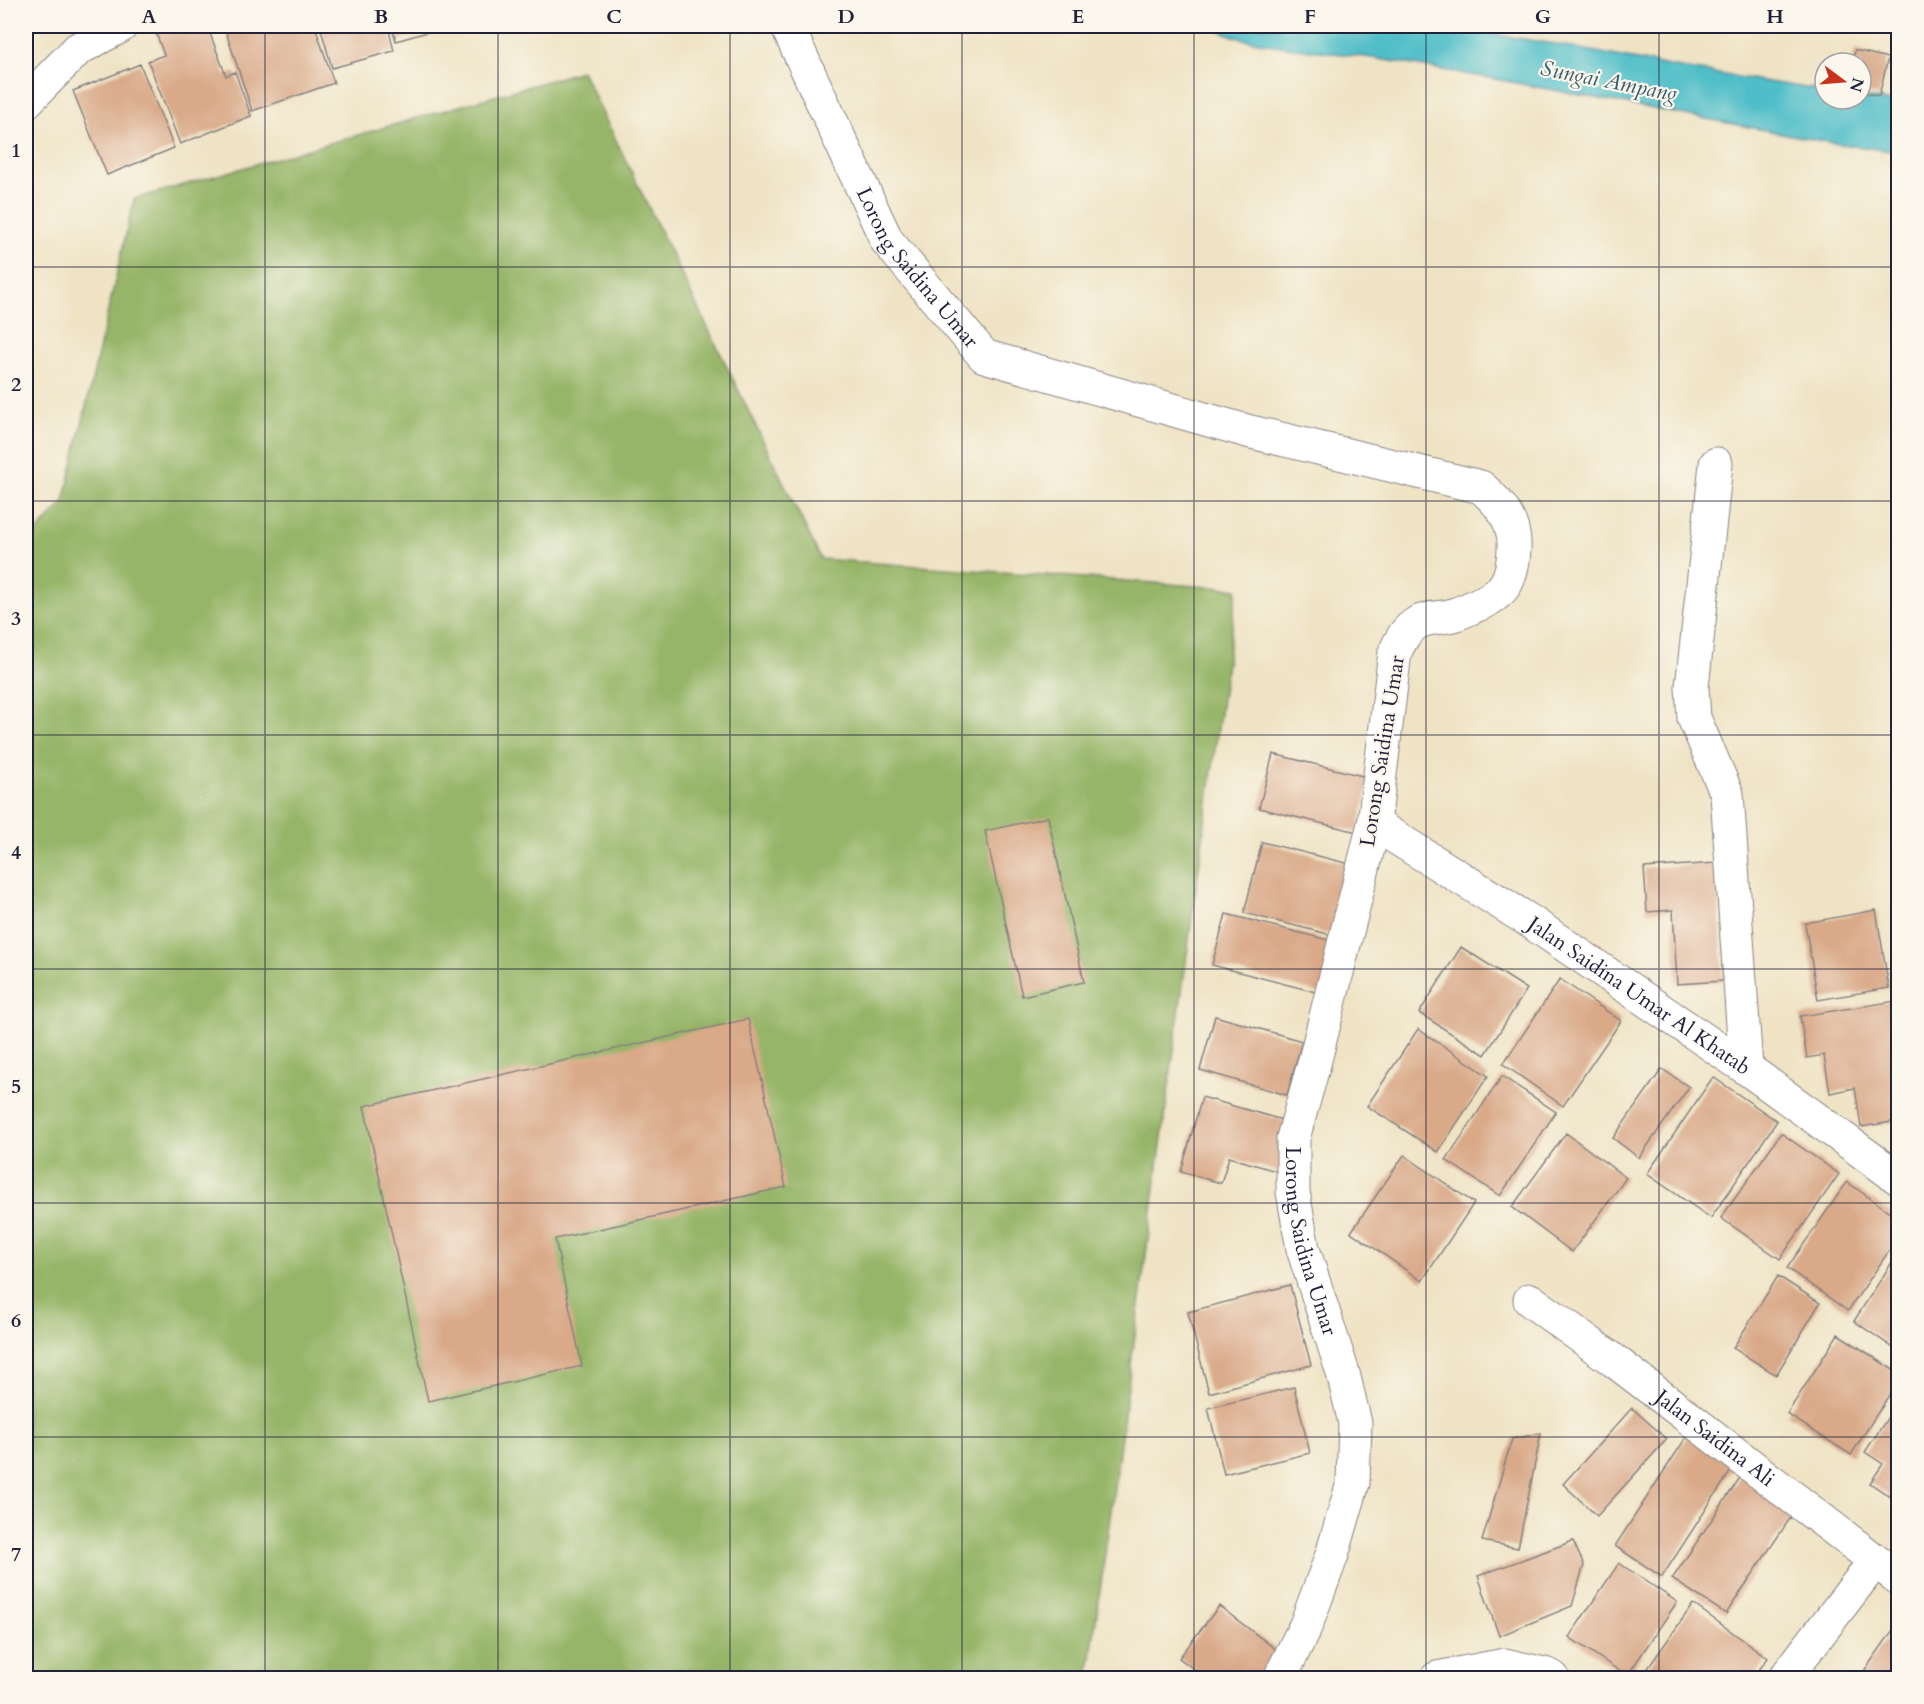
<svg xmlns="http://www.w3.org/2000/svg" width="1924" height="1704" font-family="Cardo,serif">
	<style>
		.forest { fill: #96b568; stroke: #5c6c52; stroke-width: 1.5 }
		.water { fill: #50bec8; stroke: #397082; stroke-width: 1.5 }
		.building { fill: #d9a988 }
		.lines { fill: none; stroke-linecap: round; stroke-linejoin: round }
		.street-casing { stroke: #888280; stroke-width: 35 }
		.street { stroke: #fff; stroke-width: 33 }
		.grid { fill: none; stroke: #22223b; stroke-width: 1.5; stroke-opacity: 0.55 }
		.labels { text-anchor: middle; stroke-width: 4.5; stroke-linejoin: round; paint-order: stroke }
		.street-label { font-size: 21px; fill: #22223b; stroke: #fbf7ec }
		.water-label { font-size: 22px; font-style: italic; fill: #32596c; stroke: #fbf7ec }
		.neatline { fill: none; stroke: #22223b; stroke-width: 2 }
		.grid-label { font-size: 20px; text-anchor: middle; font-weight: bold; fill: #22223b }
	</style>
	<rect width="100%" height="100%" fill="#fbf7ec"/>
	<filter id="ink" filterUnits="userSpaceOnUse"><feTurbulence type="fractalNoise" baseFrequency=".0167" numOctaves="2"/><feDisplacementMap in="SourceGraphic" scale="12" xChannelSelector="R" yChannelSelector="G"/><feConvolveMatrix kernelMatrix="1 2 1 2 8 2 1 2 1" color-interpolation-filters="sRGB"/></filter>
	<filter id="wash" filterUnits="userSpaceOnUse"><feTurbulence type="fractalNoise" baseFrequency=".008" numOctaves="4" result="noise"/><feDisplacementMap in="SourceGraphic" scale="24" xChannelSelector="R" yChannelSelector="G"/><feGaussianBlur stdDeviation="1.35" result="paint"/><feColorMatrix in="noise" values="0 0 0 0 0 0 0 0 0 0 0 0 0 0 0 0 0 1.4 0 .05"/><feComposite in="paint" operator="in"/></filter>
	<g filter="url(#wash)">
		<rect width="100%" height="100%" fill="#efe3c4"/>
		<path class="forest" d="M582,71L821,559L1237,589L1088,1678H26V544L64,502L134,199Z"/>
		<path class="water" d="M1208,26H1444L1555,44L1669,66L1825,91V99H1861V97L1898,103V152L1833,143L1506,81L1373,58L1279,46L1238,38Z"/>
		<g id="blocks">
			<path class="building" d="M166,26H195L198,32L208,28L226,76L235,72L251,116L180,144L148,61L164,55L155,30Z
				M224,26H315L334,83L252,111Z
				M320,26H388L394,51L332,68Z
				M392,26H448L396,41Z
				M1855,50L1888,58L1879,96L1861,92V63H1852Z
				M140,64L174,148L107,175L73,91Z
				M1273,754L1371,778L1357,832L1259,808Z
				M1048,817L1084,982L1022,996L985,831Z
				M1262,842L1350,864L1332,935L1244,913Z
				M1717,863L1723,981L1677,984L1673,910L1647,912L1644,868Z
				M1876,910L1889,988L1818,1000L1805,923Z
				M1226,914L1336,942L1323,994L1212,965Z
				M1461,947L1527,989L1485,1055L1419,1013Z
				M1560,979L1621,1021L1563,1106L1503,1064Z
				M1896,1001L1898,1020V1121L1861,1127L1855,1088L1830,1093L1824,1055L1807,1058L1800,1016Z
				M1215,1016L1302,1041L1287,1095L1200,1070Z
				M748,1019L786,1187L555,1239L582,1366L428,1401L364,1106Z
				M1418,1029L1488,1076L1438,1152L1367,1106Z
				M1662,1069L1689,1087L1639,1158L1613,1138Z
				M1502,1076L1556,1112L1500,1196L1446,1160Z
				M1713,1077L1777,1121L1711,1218L1647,1174Z
				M1202,1097L1293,1123L1279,1172L1229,1157L1221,1183L1181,1172Z
				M1566,1133L1626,1178L1572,1252L1512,1207Z
				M1781,1133L1839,1174L1780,1259L1721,1218Z
				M1404,1155L1474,1203L1422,1281L1351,1232Z
				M1847,1182L1898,1218V1238L1848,1311L1787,1268Z
				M1898,1253V1351L1854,1321Z
				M1778,1276L1820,1303L1776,1375L1733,1348Z
				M1290,1285L1311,1365L1209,1393L1188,1312Z
				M1838,1334L1898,1373V1381L1851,1455L1787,1414Z
				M1294,1387L1310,1453L1224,1474L1208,1408Z
				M1898,1402V1502L1870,1483L1883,1464L1865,1452Z
				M1632,1408L1667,1439L1597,1516L1563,1484Z
				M1541,1433L1518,1548L1482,1541L1512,1439Z
				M1687,1436L1734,1466L1662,1577L1615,1546Z
				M1743,1473L1797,1508L1726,1614L1672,1579Z
				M1573,1541L1584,1565L1572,1606L1499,1636L1478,1576Z
				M1619,1563L1677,1602L1627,1676L1569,1637Z
				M1693,1604L1768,1658L1753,1678H1641Z
				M1219,1606L1282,1654L1264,1678H1206L1179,1658Z
				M1898,1623V1678H1859Z"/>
		</g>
	</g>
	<g filter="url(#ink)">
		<use href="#blocks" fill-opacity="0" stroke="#888280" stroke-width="1.5"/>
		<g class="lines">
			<g class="street-casing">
				<g id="street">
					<path id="s1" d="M787,26L887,241L984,356L1247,431L1481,487C1501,504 1516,523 1514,550C1512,582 1504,594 1475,606C1466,610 1458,614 1449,616C1439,618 1425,618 1417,623C1405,630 1401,640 1395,652L1374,824L1314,1064L1293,1138V1192L1303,1249L1343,1373L1355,1423L1353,1483L1332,1555L1306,1625L1280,1678"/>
					<path d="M26,102L78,49L121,26"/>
					<path d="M1716,464L1692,687L1694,718L1727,794L1746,1068"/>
					<path id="s2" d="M1374,824L1528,920L1746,1068L1898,1178"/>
					<path id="s3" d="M1530,1300L1616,1362L1898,1578"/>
					<path d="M1437,1678L1505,1665L1548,1675L1553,1678"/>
					<path d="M1785,1678L1875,1561"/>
				</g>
			</g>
			<use href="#street" class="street"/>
		</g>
	</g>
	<path class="grid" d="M265,26V1678M498,26V1678M730,26V1678M962,26V1678M1194,26V1678M1426,26V1678M1659,26V1678M26,267H1898M26,501H1898M26,735H1898M26,969H1898M26,1203H1898M26,1437H1898"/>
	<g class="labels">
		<g class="street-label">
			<text dy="7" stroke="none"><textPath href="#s1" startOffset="276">Lorong Saidina Umar</textPath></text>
			<text transform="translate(1382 751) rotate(-81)" y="7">Lorong Saidina Umar</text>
			<text dy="7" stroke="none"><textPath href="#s2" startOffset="316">Jalan Saidina Umar Al Khatab</textPath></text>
			<text dy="7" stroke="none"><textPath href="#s1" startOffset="1750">Lorong Saidina Umar</textPath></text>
			<text dy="7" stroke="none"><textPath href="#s3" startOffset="231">Jalan Saidina Ali</textPath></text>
		</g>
		<g class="water-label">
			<text transform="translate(1609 80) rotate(11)" y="8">Sungai Ampang</text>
		</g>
	</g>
	<rect width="1924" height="1704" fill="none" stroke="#fbf7ec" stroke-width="66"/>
	<g transform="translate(1843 81) rotate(106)"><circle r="28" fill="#fbf7ec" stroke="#a4a2a5" stroke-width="1.5"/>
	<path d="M0-4.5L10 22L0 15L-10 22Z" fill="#c8321e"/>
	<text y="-9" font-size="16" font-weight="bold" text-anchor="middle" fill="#22223b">N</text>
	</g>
	<rect x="33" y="33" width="1858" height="1638" class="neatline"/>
	<g class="grid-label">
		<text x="149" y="23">A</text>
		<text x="381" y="23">B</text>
		<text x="614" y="23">C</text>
		<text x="846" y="23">D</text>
		<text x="1078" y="23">E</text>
		<text x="1310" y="23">F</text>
		<text x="1543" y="23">G</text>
		<text x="1775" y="23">H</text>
		<text x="16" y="157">1</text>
		<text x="16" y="391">2</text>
		<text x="16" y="625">3</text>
		<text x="16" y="859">4</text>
		<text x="16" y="1093">5</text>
		<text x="16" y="1327">6</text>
		<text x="16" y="1561">7</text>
	</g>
</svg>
